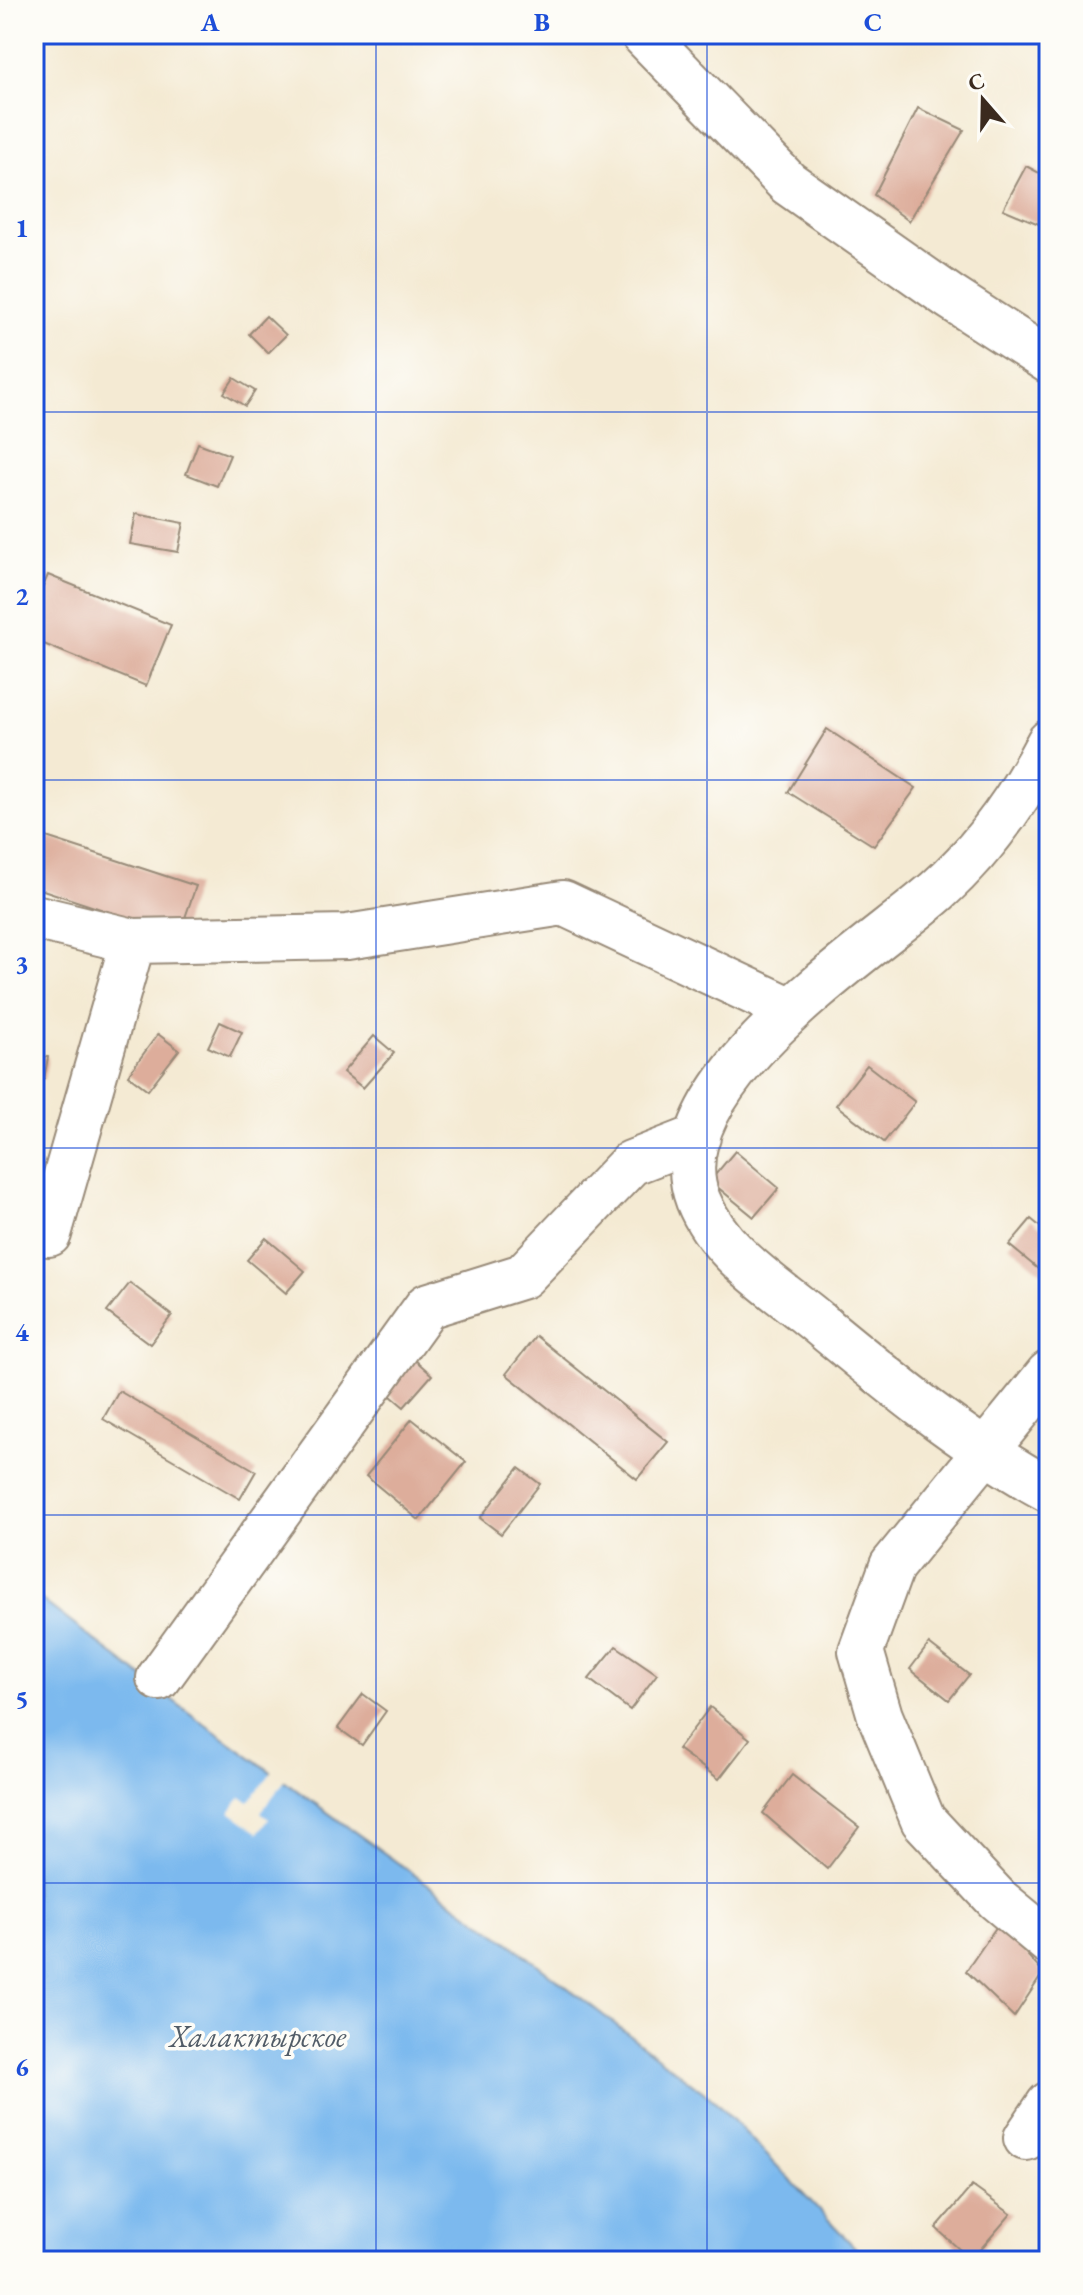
<svg xmlns="http://www.w3.org/2000/svg" width="1083" height="2295" font-family="'EB Garamond',serif">
	<style>
		.water { fill: #7bb9ee; stroke: #5b7286; stroke-width: 2 }
		.pier { fill: #f4ead3 }
		.building { fill: #ddad9b }
		.lines { fill: none; stroke-linecap: round; stroke-linejoin: round }
		.minor-casing { stroke: #988a78; stroke-width: 48 }
		.minor { stroke: #fff; stroke-width: 44 }
		.grid { fill: none; stroke: #1d4ed8; stroke-width: 2; stroke-opacity: 0.55 }
		.labels { text-anchor: middle; stroke-width: 7; stroke-linejoin: round; paint-order: stroke }
		.water-label { font-size: 30px; font-style: italic; fill: #515c67; stroke: #fdfcf7 }
		.neatline { fill: none; stroke: #1d4ed8; stroke-width: 3 }
		.grid-label { font-size: 26px; text-anchor: middle; font-weight: bold; fill: #1d4ed8 }
	</style>
	<rect width="100%" height="100%" fill="#fdfcf7"/>
	<filter id="ink" filterUnits="userSpaceOnUse"><feTurbulence type="fractalNoise" baseFrequency=".0125" numOctaves="2"/><feDisplacementMap in="SourceGraphic" scale="16" xChannelSelector="R" yChannelSelector="G"/><feConvolveMatrix kernelMatrix="1 2 1 2 8 2 1 2 1" color-interpolation-filters="sRGB"/></filter>
	<filter id="wash" filterUnits="userSpaceOnUse"><feTurbulence type="fractalNoise" baseFrequency=".006" numOctaves="4" result="noise"/><feDisplacementMap in="SourceGraphic" scale="32" xChannelSelector="R" yChannelSelector="G"/><feGaussianBlur stdDeviation="1.8" result="paint"/><feColorMatrix in="noise" values="0 0 0 0 0 0 0 0 0 0 0 0 0 0 0 0 0 1.4 0 .05"/><feComposite in="paint" operator="in"/></filter>
	<g filter="url(#wash)">
		<rect width="100%" height="100%" fill="#f4ead3"/>
		<path class="water" d="M34,1594L196,1718L511,1944L715,2101L868,2261H34Z"/>
		<path class="pier" d="M274,1769L287,1778L261,1812L269,1819L259,1833L230,1812L241,1797L249,1802Z"/>
		<g id="blocks">
			<path class="building" d="M918,108L964,130L909,221L874,195Z
				M1026,166L1049,178L1046,227L1003,209Z
				M266,316L286,335L268,353L249,334Z
				M234,378L255,391L245,406L224,393Z
				M198,443L230,455L217,486L186,474Z
				M136,514L184,523L178,552L130,544Z
				M48,575L171,625L146,686L34,640V607Z
				M827,729L916,788L874,846L788,792Z
				M34,833L196,886L179,935L34,887Z
				M220,1022L242,1032L230,1057L208,1047Z
				M158,1034L179,1050L148,1090L128,1075Z
				M374,1036L394,1053L363,1088L343,1072Z
				M34,1055L48,1057L44,1079L34,1077Z
				M867,1065L915,1102L884,1142L836,1105Z
				M735,1151L779,1188L754,1217L710,1181Z
				M1031,1219L1049,1234V1278L1009,1245Z
				M266,1238L305,1271L286,1293L247,1260Z
				M130,1283L172,1315L150,1344L107,1312Z
				M536,1336L668,1442L637,1479L506,1374Z
				M414,1359L432,1375L404,1407L385,1391Z
				M119,1391L256,1471L240,1499L103,1419Z
				M412,1419L466,1462L419,1520L366,1476Z
				M519,1468L540,1484L501,1534L480,1518Z
				M929,1644L969,1675L949,1700L910,1669Z
				M616,1646L657,1674L630,1710L589,1679Z
				M363,1694L386,1711L362,1745L338,1728Z
				M710,1707L750,1739L719,1779L678,1749Z
				M792,1775L859,1827L827,1869L763,1813Z
				M999,1923L1043,1973L1014,2017L966,1971Z
				M972,2186L1011,2214L971,2260L936,2228Z"/>
		</g>
	</g>
	<g filter="url(#ink)">
		<use href="#blocks" fill-opacity="0" stroke="#988a78" stroke-width="2"/>
		<g class="lines">
			<g class="minor-casing">
				<path id="minor" d="M643,34L788,183L950,297L1049,361
					M1049,742C1020,798 984,849 937,891C867,953 654,1087 698,1200C718,1251 769,1283 810,1316C885,1378 963,1443 1049,1490
					M34,917L133,941L347,937L563,903L789,1009
					M49,1234L133,941
					M1049,1373L892,1566L861,1651L880,1716L923,1820L997,1899L1049,1942
					M159,1678L427,1306L523,1276L631,1163L698,1137
					M1026,2138L1049,2104"/>
			</g>
			<use href="#minor" class="minor"/>
		</g>
	</g>
	<path class="grid" d="M376,34V2261M707,34V2261M34,412H1049M34,780H1049M34,1148H1049M34,1515H1049M34,1883H1049"/>
	<g class="labels">
		<g class="water-label">
			<text x="258" y="2047">Халактырское</text>
		</g>
	</g>
	<rect width="1083" height="2295" fill="none" stroke="#fdfcf7" stroke-width="88"/>
	<g transform="translate(983 100) rotate(340)" stroke="#fdfcf7" stroke-width="6" paint-order="stroke">
	<path d="M0-6L14 30L0 20L-14 30Z" fill="#3b2a1e"/>
	<text y="-12" font-size="22" font-weight="bold" text-anchor="middle" fill="#3b2a1e">С</text>
	</g>
	<rect x="44" y="44" width="995" height="2207" class="neatline"/>
	<g class="grid-label">
		<text x="210" y="31">A</text>
		<text x="542" y="31">B</text>
		<text x="873" y="31">C</text>
		<text x="22" y="237">1</text>
		<text x="22" y="605">2</text>
		<text x="22" y="973">3</text>
		<text x="22" y="1341">4</text>
		<text x="22" y="1708">5</text>
		<text x="22" y="2076">6</text>
	</g>
</svg>
